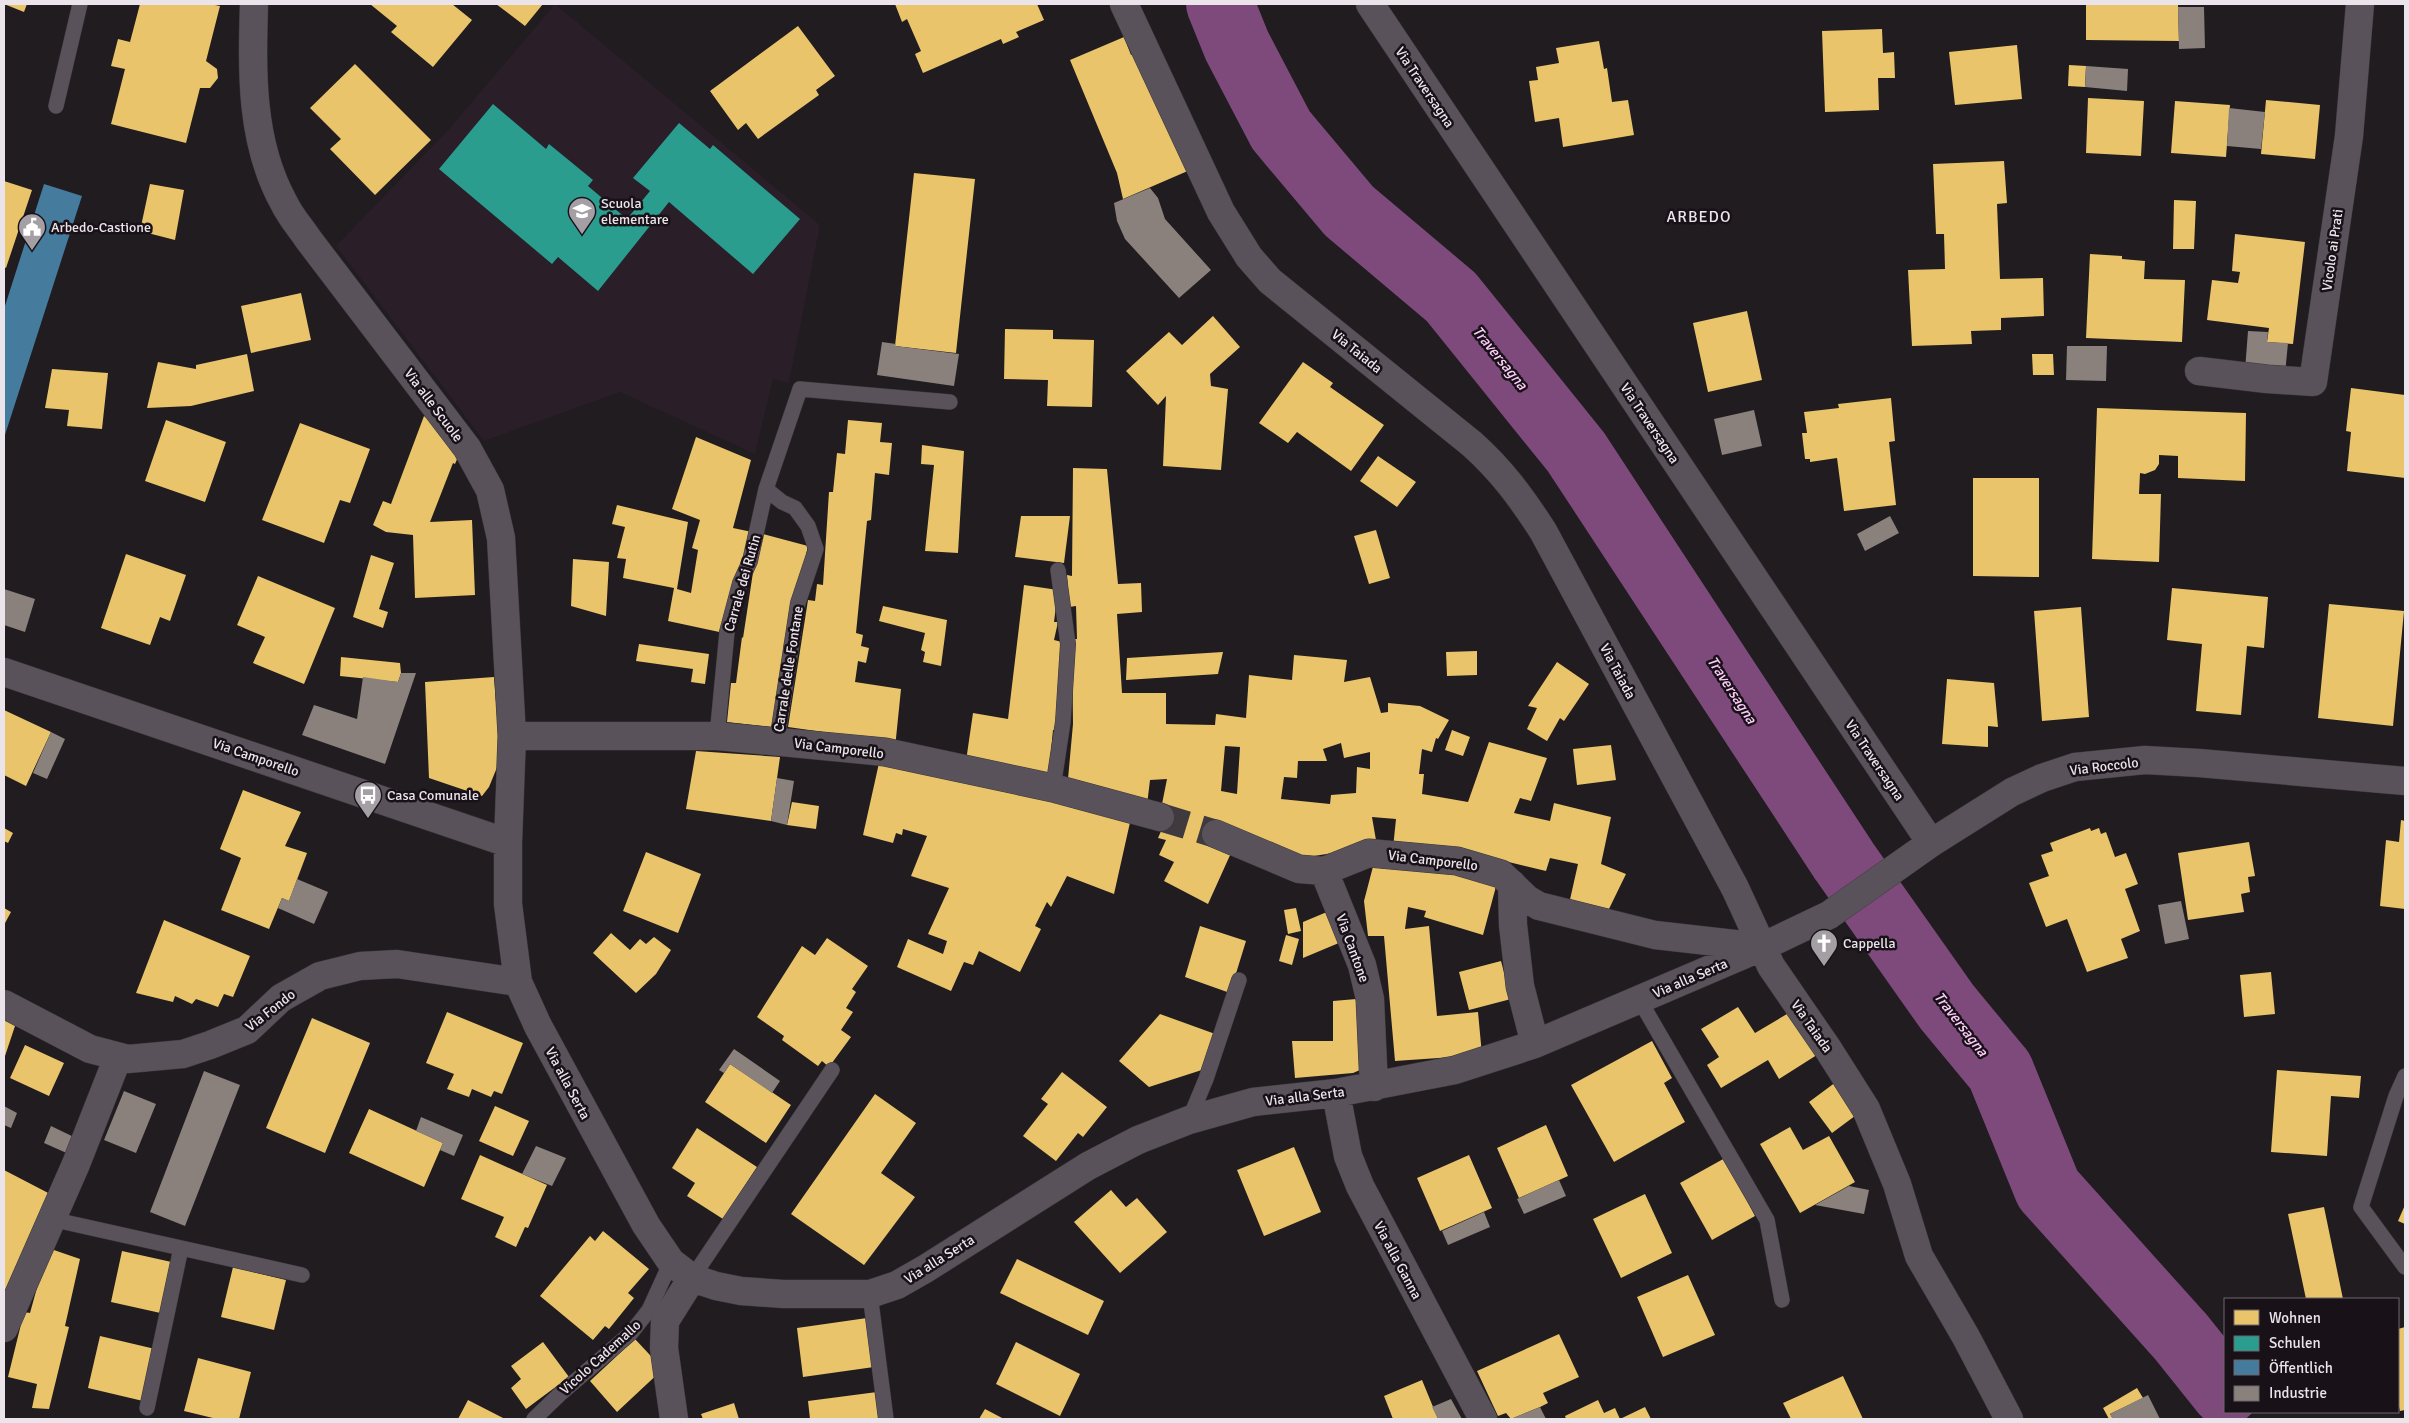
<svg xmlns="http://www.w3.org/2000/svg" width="2409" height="1423" font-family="Signika,sans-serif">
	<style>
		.built { fill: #2a1e29 }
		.homes { fill: #e9c46a; fill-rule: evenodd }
		.schools { fill: #2a9d8f }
		.public { fill: #457b9d }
		.industry { fill: #8a817c }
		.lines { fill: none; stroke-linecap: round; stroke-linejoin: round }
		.river { stroke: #7d4a7b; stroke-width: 68 }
		.street-tunnel { stroke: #3e3a3e; stroke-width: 28; stroke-dasharray: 28 14; stroke-linecap: butt }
		.lane-casing { stroke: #3c393c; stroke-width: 16 }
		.street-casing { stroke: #3c393c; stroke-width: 29 }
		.lane { stroke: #5a525a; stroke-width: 15 }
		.street { stroke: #5a525a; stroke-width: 28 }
		.labels { text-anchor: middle; stroke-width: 5; stroke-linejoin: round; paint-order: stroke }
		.street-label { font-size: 14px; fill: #ebe5eb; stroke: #191118 }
		.poi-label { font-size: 14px; fill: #ebe5eb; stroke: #191118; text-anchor: start }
		.water-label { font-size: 15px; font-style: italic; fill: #fecdfb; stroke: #191118 }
		.quarter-label { font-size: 16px; letter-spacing: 1px; fill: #ebe5eb; stroke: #191118 }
	</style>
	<rect width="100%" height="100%" fill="#201c20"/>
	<path class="built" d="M555,4L820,225L789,383L773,379L755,454L620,392L484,441L336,246L449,129Z"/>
	<path class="homes" d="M4,4H27L24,12Z
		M140,4H210L220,6L206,61L217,69L218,78L210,88H200L186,143L111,124L125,69L111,66L118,39L130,42Z
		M370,4H452L472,20L433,67L391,32L397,26Z
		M496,4H543L525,26Z
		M895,4H1037L1044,20L1016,32L1019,37L1003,44L1001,39L923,73L915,54L921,51L907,19L902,22Z
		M2086,4H2178L2179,41L2086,40Z
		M798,26L835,76L816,90L819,95L758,139L746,123L738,130L710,91Z
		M1882,29L1883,53L1894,52L1895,78H1878L1879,110L1825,112L1822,31Z
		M1124,37L1131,55L1139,52L1190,170L1123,199L1117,173L1070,60Z
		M1599,41L1604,69L1607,68L1612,102L1628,100L1634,135L1563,147L1559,118L1535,122L1529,81L1538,80L1536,67L1559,63L1556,48Z
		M2017,45L2022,99L1955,105L1949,52Z
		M355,64L431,140L375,195L330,149L341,139L310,108Z
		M2069,65L2086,66L2085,87L2068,86Z
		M2088,98L2144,101L2141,156L2086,153Z
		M2266,100L2320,105L2315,159L2261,154Z
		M2175,101L2230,105L2226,157L2171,153Z
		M2004,161L2007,203L1997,204L2000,279L2043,278L2044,316L2001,318V330L1971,331L1972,344L1912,346L1908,270L1945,269L1944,234H1936L1933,164Z
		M914,173L975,179L956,353L895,346Z
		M4,181L32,190L6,268L4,267Z
		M150,184L184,190L175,240L140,231Z
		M2174,200L2196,201L2194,249H2173Z
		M2235,234L2305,242L2293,344L2267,342L2269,328L2207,320L2212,280L2238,283L2240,272L2232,271Z
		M2090,254L2122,256V259L2145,261L2144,279L2185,280L2182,342L2086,338Z
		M301,293L311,340L251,353L241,306Z
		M1747,311L1762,380L1708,392L1693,323Z
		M1213,316L1240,347L1210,374L1211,386L1228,389L1221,470L1163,466L1166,396L1158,405L1126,371L1169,332L1182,345Z
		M1005,329L1053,330V339L1094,340L1092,407L1047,406L1048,380L1004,379Z
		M247,354L254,391L191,406L147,408L158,362L196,369V365Z
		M2032,354H2053L2054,375H2033Z
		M1303,362L1333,383L1330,387L1384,425L1351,471L1297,432L1288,443L1259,423Z
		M52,369L108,373L102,429L67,426L69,410L45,408Z
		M2351,388L2405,395V478L2347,471L2351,432L2346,431Z
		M1891,398L1895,441L1889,442L1896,505L1844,511L1837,458L1810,462V459H1805L1802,433H1807L1804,412L1839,408L1838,404Z
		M2097,408L2246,413L2245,481L2178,478V456L2159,455V464L2155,470L2145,474L2140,473L2139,494H2161L2159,562L2092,559Z
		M424,416L462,447L455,464L453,463L430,522L472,520L475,595L415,598L413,535L386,532L373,525L383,501L391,504Z
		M166,420L226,442L205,502L145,481Z
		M848,420L882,423L880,442L892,443L889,475L875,473L871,520L867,521L856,633L863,635L861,646L869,648L866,663L858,661L855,682L901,689L895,748L821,735L823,732L788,727L808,600L815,601L817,584L823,585L829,492H833L837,453L845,454Z
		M300,423L370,449L350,503L340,500L324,543L262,520Z
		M696,437L751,460L733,528L752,532L724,633L668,621L674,588L623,578L626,559L617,558L625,527L612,524L617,505L688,522L677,589L691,593L698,550L692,548L700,520L672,509Z
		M922,445L964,451L958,553L925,551L934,465L921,464Z
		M1378,456L1416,482L1397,507L1360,481Z
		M1073,468L1107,469L1118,584L1141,583L1142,612L1117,614L1122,693H1166V724L1215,725L1216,714L1246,718L1249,675L1292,680L1294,655L1347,660L1344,682L1370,677L1381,713L1388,712V703L1420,706L1449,720L1438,739L1436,738L1432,752L1422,749L1419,774H1424L1422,794L1468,802L1489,742L1547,758L1531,801L1520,798L1514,813L1550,821L1554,803L1611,817L1601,864L1626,874L1607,913L1569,904L1578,864L1550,858L1546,871L1447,847L1393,848L1396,819L1372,817L1377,846L1295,859L1231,853L1208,904L1164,881L1174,862L1159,855L1166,840L1158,838L1162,829V804L1167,779L1150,780L1147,805L1068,779L1073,724L1072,639H1077L1076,606L1069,607L1067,575L1072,576ZM1341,743L1344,758L1370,752V769L1357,767L1356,793L1331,795L1330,804L1281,799L1284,777L1297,778L1298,761H1327L1323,749ZM1225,746L1240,747L1237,794L1221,791Z
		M1973,478H2039V577L1973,576Z
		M1021,516H1070L1064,563L1015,557Z
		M1376,530L1390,578L1369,584L1354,536Z
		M759,533L808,546L787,642H784L779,728L727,722L731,683H736L742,637L743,638Z
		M126,554L186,575L170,621L160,617L150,645L101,628Z
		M371,555L394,563L379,609L388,612L383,628L353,617Z
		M573,559L609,562L606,616L571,606Z
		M258,576L335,608L304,684L253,663L265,637L237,625Z
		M1024,585L1058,590L1054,622H1058L1054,640L1066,643L1060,730H1053L1048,783L966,761L973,713L1008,719Z
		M2172,588L2268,597L2264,648L2247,646L2241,715L2196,711L2202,644L2167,640Z
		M2329,604L2404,611L2393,726L2318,718Z
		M883,606L947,620L941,666L923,662L925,652L921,650L925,633L879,621Z
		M2081,607L2089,717L2042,721L2034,611Z
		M639,644L709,654L705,684L691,682L693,669L636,661Z
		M1477,651V675L1447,676L1446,652Z
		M1223,652L1218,674L1126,680L1127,658Z
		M341,657L400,663L401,673L398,682L340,676Z
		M1557,662L1589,684L1564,721L1560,718L1547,741L1527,729L1537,708L1528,706Z
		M494,677L499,740L498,765L489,787L482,796L429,778L425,682Z
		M1947,679L1994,683L1998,727L1988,726V747L1942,744Z
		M4,710L51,732L26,786L4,775Z
		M1452,730L1470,737L1463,756L1445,750Z
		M1611,745L1616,780L1577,785L1573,749Z
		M696,751L780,757L771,821L686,809Z
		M881,754L1131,818L1114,894L1067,876L1051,907L1047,902L1035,926L1041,929L1020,972L979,951L973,965L964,962L951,991L897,967L908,939L943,954L947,941L928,934L949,888L911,876L927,836L903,829L902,835L896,833L893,843L863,835Z
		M243,790L301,812L285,846L307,853L289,901L282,898L269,929L221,910L241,858L220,849Z
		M792,802L819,806L816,829L787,825Z
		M2401,820L2405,821V909L2380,906L2386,840L2399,842Z
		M4,828L13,833L8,843L4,841Z
		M2090,828L2091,831L2099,828L2101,834L2106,832L2115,857L2126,853L2138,884L2125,889L2140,931L2121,939L2128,958L2087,972L2067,919L2046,927L2029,883L2049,876L2041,855L2053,851L2050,843Z
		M2249,842L2255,876L2248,877L2250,892L2241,894L2244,912L2188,920L2178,853Z
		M646,852L701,874L678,933L623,911Z
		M1376,855L1498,879L1483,935L1424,917L1426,911L1408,907L1405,929L1429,926L1437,1016L1478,1012L1482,1055L1395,1061L1384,936H1368L1364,901Z
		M4,908L11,912L4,925Z
		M1296,908L1301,931L1288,934L1284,910Z
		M1334,909L1346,940L1303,958V922Z
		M164,920L250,956L233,997L224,994L218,1007L196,999L192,1004L175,996L173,1002L136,993Z
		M1200,926L1246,941L1230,993L1185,977Z
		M611,933L630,950L640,939L646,944L654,937L671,950L656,974L636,993L593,953Z
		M1286,935L1299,939L1292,965L1279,961Z
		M827,938L868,966L852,989L856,992L846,1008L853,1012L841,1030L851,1037L829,1067L822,1061L818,1066L782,1040L784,1036L757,1017L802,946L815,955Z
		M1501,961L1511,999L1469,1010L1459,972Z
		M2271,972L2275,1014L2244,1017L2240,975Z
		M1368,998L1360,1070L1353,1073L1295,1078L1292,1041H1333V1001Z
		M1738,1007L1755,1033L1792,1011L1820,1053L1779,1079L1768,1060L1721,1088L1707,1065L1719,1057L1701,1029Z
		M4,1010L18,1017L4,1059Z
		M447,1012L523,1043L502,1094L494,1091L491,1097L472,1089L469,1097L447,1089L454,1074L426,1063Z
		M1160,1014L1218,1035L1208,1068L1149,1087L1119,1061Z
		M312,1018L370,1043L325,1153L266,1128Z
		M1652,1041L1672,1078L1664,1083L1685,1122L1614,1162L1571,1085Z
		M25,1045L64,1063L49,1096L10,1078Z
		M730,1064L791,1105L766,1143L705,1102Z
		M2277,1070L2361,1076L2359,1098L2331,1096L2327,1156L2271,1152Z
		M1062,1072L1107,1107L1083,1137L1078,1133L1056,1161L1023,1136L1048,1104L1041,1099Z
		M1840,1079L1863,1110L1832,1133L1809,1102Z
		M875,1094L916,1123L881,1173L915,1197L864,1265L791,1214Z
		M495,1106L529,1121L513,1156L479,1141Z
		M369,1109L443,1143L424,1187L349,1153Z
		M1546,1125L1568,1176L1519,1198L1497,1148Z
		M1790,1127L1803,1150L1829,1136L1855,1182L1800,1213L1760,1144Z
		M697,1128L757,1167L723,1219L687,1196L695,1183L672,1168Z
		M1294,1147L1321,1212L1264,1236L1237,1170Z
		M480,1155L547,1185L528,1228L525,1227L516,1247L495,1237L504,1217L461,1199Z
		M1469,1155L1492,1208L1440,1231L1417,1178Z
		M1725,1158L1755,1216L1712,1240L1680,1183Z
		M4,1170L54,1196L4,1304Z
		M1111,1190L1126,1207L1137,1198L1167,1232L1120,1273L1074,1222Z
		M1645,1194L1672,1253L1621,1278L1593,1219Z
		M2405,1205V1224L2398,1221Z
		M2324,1207L2343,1299H2306L2288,1214Z
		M603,1231L649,1269L628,1293L634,1298L609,1329L605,1326L593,1340L540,1296L590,1236L595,1241Z
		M48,1248L80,1259L65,1326L69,1327L49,1409L32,1408L37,1384L8,1377L24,1312L30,1313Z
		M122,1251L176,1263L165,1314L111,1302Z
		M1017,1259L1104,1301L1088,1335L1000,1293Z
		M233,1267L286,1280L274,1330L221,1317Z
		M1688,1275L1715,1335L1663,1357L1637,1297Z
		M867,1318L874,1367L803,1377L797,1328Z
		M2405,1327V1410L2400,1411L2398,1402V1329Z
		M1559,1334L1579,1377L1543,1393L1548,1403L1540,1407L1511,1419L1506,1413L1498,1416L1477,1371Z
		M100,1336L155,1349L143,1401L88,1388Z
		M635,1339L663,1369L617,1412L590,1381Z
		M543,1342L569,1377L526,1409L511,1388L521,1379L511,1366Z
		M1016,1342L1080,1374L1060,1416L996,1384Z
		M198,1358L251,1372L239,1419H217L184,1411Z
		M1843,1376L1863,1419H1791L1783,1403Z
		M1422,1380L1438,1419H1393L1384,1396Z
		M2137,1388L2143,1398L2110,1414L2113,1419H2109L2103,1408Z
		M877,1392L881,1419H810L808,1401Z
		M468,1400L505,1419H458Z
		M1598,1400L1604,1413L1615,1408L1620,1419L1645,1407L1651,1419H1566L1565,1416Z
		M734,1403L739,1419H703L701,1414Z
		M985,1409L1004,1419H979Z"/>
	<path class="schools" d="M493,104L546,149L549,144L593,180L588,186L627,219L650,191L633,178L679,123L710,149L713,145L800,219L753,274L669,202L598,291L558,257L552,264L439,169Z"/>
	<path class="public" d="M44,184L82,196L4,438V309Z"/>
	<path class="industry" d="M2178,7H2204L2205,48L2179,49Z
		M2086,66L2128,69L2127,91L2085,87Z
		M2229,108L2265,112L2261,149L2227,146Z
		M1150,188L1158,198L1165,219L1211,270L1179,298L1125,239L1117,221L1114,203Z
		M2248,331L2268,332L2267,342L2288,343L2285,374L2245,370Z
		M882,342L896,344L895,346L959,354L954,386L877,375Z
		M2067,346H2107L2106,381L2066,380Z
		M1754,410L1762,446L1722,455L1714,419Z
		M1890,516L1899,533L1865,551L1857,534Z
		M4,589L35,599L25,632L4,625Z
		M401,673H416L385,764L302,735L314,705L357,719L363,677L398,682Z
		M51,732L65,739L47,779L33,773Z
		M777,778L794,781L787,825L771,821Z
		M297,879L328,892L314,924L278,908L282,898L289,901Z
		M2181,901L2189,939L2165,944L2158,905Z
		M734,1049L780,1081L772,1093L730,1064L724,1073L719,1070Z
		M204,1071L240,1085L185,1226L150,1212Z
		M124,1091L156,1104L136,1153L104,1140Z
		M4,1106L17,1113L11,1128L4,1125Z
		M421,1117L463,1135L454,1156L440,1150L443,1143L416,1131Z
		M51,1126L78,1139L71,1155L44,1143Z
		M536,1146L566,1158L552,1186L522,1174Z
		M1559,1180L1566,1196L1524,1214L1517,1199Z
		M1849,1186L1869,1190L1864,1214L1815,1205Z
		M1484,1212L1490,1227L1448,1245L1442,1231Z
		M2148,1395L2160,1419H2113L2110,1414Z
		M1451,1399L1462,1419H1438L1432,1407Z
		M1540,1407L1546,1419H1511Z"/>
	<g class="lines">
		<path class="river" d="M1220,4L1237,46L1281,130L1349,211L1451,297L1576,452L1844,861L1947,1007L2000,1071L2048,1189L2181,1337L2225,1392"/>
		<path class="street-tunnel" d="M1160,817L1216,834"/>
		<g class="lane-casing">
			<path id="lane" d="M56,106L80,4
				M717,736L727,632L740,583L750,561L766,489
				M777,741L798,603L816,549L808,526L795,508L782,502L766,489L800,389L950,402
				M1053,788L1063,722L1068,644L1058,570
				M1639,999L1767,1220L1782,1300
				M2405,1076L2396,1096L2361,1207L2405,1267
				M1189,1120L1206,1079L1239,980
				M51,1219L302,1275
				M692,1278L832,1070
				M870,1294L886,1419
				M147,1408L181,1248
				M534,1419L560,1394L631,1333L649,1310L671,1262"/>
		</g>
		<g class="street-casing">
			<path id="street" d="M254,4C252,71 250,142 284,203C290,216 300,227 308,239L467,448L490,490L501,538L512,736L508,843V904L518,982L538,1026L646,1225L671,1262L692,1278L716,1286L741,1291L783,1294H870L897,1285L925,1269L1088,1166L1138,1140L1189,1120L1253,1102L1336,1093L1455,1070L1535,1044L1762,947L1829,915L1931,843L2012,792L2042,778L2075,767L2145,760L2199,763L2405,781
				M1124,4L1221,212L1249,257L1270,281L1472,444C1502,471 1521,497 1543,531L1735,888L1771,966L1828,1049L1866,1109L1897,1184L1919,1256L1966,1337L2009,1419
				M1370,4L1931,843
				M2199,371L2267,379L2313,382L2349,136L2360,4
				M4,672L508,843
				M512,736H717L885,752L1053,788L1160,817
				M1216,834L1299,869L1324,871L1369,853L1457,861L1501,874L1527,899L1539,906L1655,935L1761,947
				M1324,871L1362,965L1370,999L1374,1087
				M1512,884L1513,925L1520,986L1535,1044
				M4,1004L90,1049L128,1059L183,1054L210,1045L247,1030L281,998L320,976L360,966L397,964L518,982
				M1336,1093L1348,1156L1360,1186L1483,1419
				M4,1328L76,1164L118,1057
				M674,1419L664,1348L665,1321L692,1278"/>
		</g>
		<use href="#lane" class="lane"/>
		<use href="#street" class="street"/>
	</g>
	<defs>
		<g id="school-pin" transform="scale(1.4375)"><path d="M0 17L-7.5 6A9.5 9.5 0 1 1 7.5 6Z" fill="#a49fa4" stroke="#191118"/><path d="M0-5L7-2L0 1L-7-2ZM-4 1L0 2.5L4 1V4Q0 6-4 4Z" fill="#fff"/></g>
		<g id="civic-pin" transform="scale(1.4375)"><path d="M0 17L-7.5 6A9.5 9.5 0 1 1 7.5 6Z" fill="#a49fa4" stroke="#191118"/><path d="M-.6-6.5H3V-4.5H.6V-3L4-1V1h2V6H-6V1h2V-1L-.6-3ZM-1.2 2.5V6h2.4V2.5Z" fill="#fff"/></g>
		<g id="bus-pin" transform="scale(1.4375)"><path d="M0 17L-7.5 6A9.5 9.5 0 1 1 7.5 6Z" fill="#a49fa4" stroke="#191118"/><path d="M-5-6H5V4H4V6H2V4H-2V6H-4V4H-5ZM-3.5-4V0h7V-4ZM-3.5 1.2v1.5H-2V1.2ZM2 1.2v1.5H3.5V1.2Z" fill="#fff"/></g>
		<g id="church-pin" transform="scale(1.4375)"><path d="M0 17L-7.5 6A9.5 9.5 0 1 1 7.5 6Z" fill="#a49fa4" stroke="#191118"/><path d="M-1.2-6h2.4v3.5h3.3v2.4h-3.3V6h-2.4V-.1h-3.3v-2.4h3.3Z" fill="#fff"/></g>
	</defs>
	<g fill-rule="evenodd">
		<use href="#school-pin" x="582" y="211"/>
		<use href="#civic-pin" x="32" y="227"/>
		<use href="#bus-pin" x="368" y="795"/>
		<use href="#church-pin" x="1824" y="943"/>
	</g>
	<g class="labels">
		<g class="street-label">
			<text transform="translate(1425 87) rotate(56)" y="5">Via Traversagna</text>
			<text transform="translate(2332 250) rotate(-82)" y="5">Vicolo ai Prati</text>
			<text transform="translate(1357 351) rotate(39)" y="5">Via Taiada</text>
			<text transform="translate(434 405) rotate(53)" y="5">Via alle Scuole</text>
			<text transform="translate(1650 423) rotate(56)" y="5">Via Traversagna</text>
			<text transform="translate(742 583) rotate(-74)" y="5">Carrale dei Rutin</text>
			<text transform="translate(788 669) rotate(-81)" y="5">Carrale delle Fontane</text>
			<text transform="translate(1618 671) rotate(62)" y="5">Via Taiada</text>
			<text transform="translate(839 748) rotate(7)" y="5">Via Camporello</text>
			<text transform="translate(256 757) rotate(19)" y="5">Via Camporello</text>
			<text transform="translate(1875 760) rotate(56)" y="5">Via Traversagna</text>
			<text transform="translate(2104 766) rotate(-7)" y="5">Via Roccolo</text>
			<text transform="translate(1433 860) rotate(7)" y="5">Via Camporello</text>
			<text transform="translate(1353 948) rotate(70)" y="5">Via Cantone</text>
			<text transform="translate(1690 978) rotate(-23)" y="5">Via alla Serta</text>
			<text transform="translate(270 1010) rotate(-38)" y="5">Via Fondo</text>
			<text transform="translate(1812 1026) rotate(55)" y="5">Via Taiada</text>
			<text transform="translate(568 1083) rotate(62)" y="5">Via alla Serta</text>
			<text transform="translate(1305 1096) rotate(-7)" y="5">Via alla Serta</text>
			<text transform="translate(939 1259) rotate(-32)" y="5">Via alla Serta</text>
			<text transform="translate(1398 1260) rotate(62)" y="5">Via alla Ganna</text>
			<text transform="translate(600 1357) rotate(-42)" y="5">Vicolo Cademallo</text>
		</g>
		<g class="poi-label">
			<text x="601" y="208">Scuola<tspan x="601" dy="16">elementare</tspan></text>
			<text x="51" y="232">Arbedo-Castione</text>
			<text x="387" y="800">Casa Comunale</text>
			<text x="1843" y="948">Cappella</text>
		</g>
		<g class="water-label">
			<text transform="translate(1500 358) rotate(51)" y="5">Traversagna</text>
			<text transform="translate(1732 690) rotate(57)" y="5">Traversagna</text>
			<text transform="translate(1961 1024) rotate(52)" y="5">Traversagna</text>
		</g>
		<g class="quarter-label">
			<text x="1699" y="222">ARBEDO</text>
		</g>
	</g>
	<rect width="2409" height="1423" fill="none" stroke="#ebe5eb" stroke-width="10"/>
	<rect x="2224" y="1298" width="175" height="115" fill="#191118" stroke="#6d666c"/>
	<rect x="2234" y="1310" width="25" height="15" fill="#e9c46a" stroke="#6d666c"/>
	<text x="2269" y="1323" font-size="15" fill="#ebe5eb">Wohnen</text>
	<rect x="2234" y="1336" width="25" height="15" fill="#2a9d8f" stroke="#6d666c"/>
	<text x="2269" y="1348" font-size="15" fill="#ebe5eb">Schulen</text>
	<rect x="2234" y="1360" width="25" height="15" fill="#457b9d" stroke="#6d666c"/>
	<text x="2269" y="1373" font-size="15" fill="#ebe5eb">Öffentlich</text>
	<rect x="2234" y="1386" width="25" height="15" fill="#8a817c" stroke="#6d666c"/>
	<text x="2269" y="1398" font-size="15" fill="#ebe5eb">Industrie</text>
</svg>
